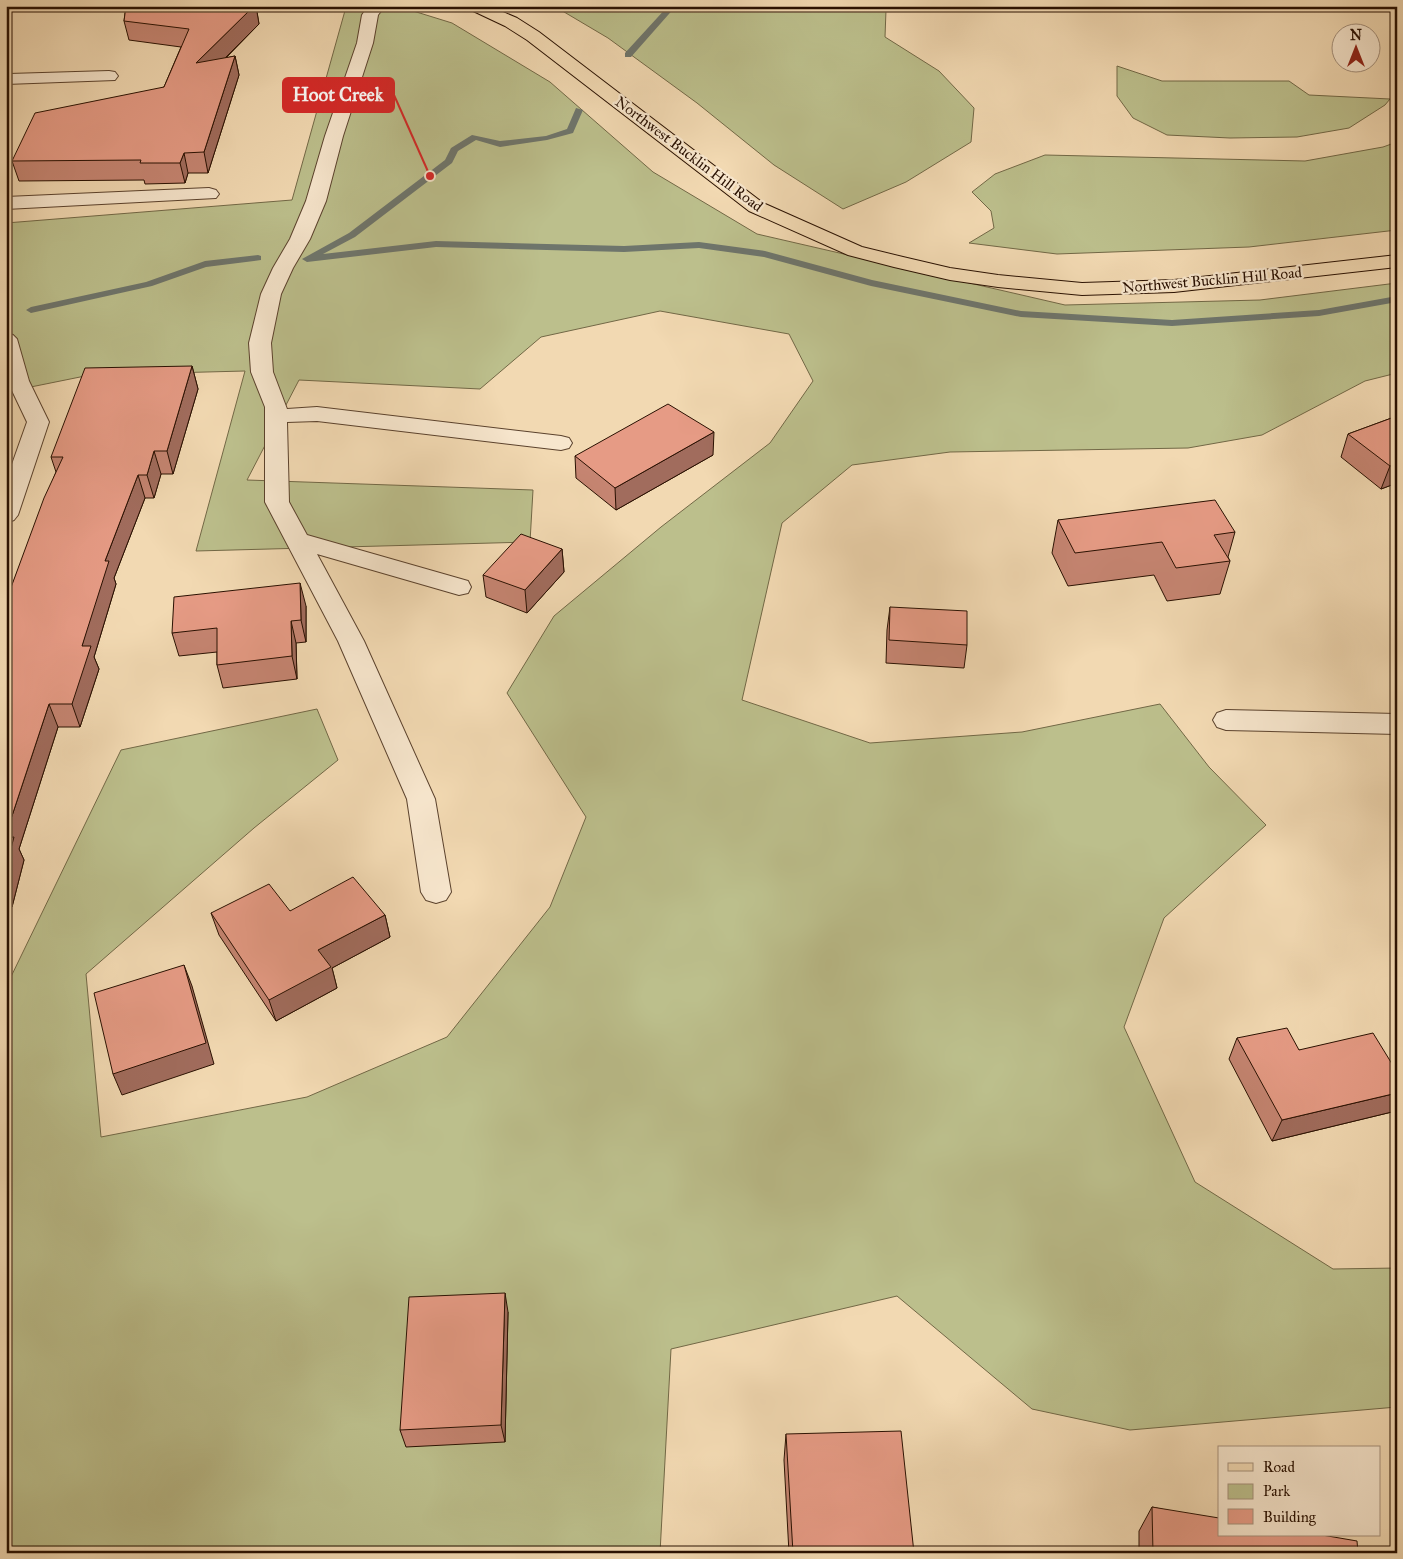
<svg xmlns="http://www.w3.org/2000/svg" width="1403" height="1559" font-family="'IM FELL Great Primer',serif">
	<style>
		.green { fill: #bcbf8c; stroke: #726846 }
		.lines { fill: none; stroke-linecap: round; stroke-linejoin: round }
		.stream { fill: #6e756c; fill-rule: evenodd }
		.minor-casing { stroke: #5b422d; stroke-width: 2 }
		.major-casing { stroke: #291001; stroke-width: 2 }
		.minor { fill: #f7e6cd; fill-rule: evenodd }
		.major { fill: #f2d9b2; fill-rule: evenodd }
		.wall { fill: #c68572; stroke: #291001 }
		.shaded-wall { fill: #a16c5d; stroke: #291001 }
		.building { fill: #e69b85; stroke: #291001 }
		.labels { text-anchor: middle; stroke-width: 4.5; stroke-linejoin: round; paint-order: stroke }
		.far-street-label { font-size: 15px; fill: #291001; stroke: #f7e6cd }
		.leader { fill: none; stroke: #d62828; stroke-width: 2 }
		.callout-dot { fill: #d62828; stroke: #f7e6cd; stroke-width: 2 }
		.callout { fill: #d62828; stroke: #d62828; stroke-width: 2 }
		.callout-label { font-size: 19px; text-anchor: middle; font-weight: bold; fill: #fff }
	</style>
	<rect width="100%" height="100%" fill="#f2d9b2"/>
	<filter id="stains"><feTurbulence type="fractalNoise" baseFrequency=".004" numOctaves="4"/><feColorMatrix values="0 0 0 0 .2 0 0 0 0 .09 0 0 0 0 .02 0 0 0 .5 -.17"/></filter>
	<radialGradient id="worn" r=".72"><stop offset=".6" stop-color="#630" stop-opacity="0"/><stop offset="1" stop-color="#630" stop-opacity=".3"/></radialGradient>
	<path class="green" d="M554,6H890L886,10L885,37L939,71L974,108L971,142L906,182L843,209L774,165L697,103L608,38Z
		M346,7L410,10L452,23L550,82L653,172L757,234L1065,305L1260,300L1397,283V373L1365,381L1262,435L1188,448L950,452L852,465L782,523L742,700L870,743L1022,732L1160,704L1209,767L1266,825L1164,918L1124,1027L1195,1182L1333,1269L1397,1268V1407L1130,1430L1032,1409L897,1296L671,1349L660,1553H6V987L121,750L317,709L338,760L254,828L86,974L101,1137L307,1097L447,1037L550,907L586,817L507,693L554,616L661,527L770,443L813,381L789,334L660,311L541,337L480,389L299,380L247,480L533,490L530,542L196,551L245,371L90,375L6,392V223L292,200Z
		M1117,66L1162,81H1289L1309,95L1390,99L1385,105L1349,128L1297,137L1230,138L1167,135L1133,118L1117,96Z
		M1397,142V230L1249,247L1057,254L969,243L994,228L991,211L972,192L995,174L1045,155L1305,161L1383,147Z"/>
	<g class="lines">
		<path class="stream" d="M668,6H676L631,57H625V53Z
			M576,108L583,110L573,133L547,140L500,147L476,140L458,151L452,163L355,237L323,254L436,241L624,246L699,242L765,251L872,280L1021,311L1172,320L1319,310L1397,296V302L1319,316L1172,326L1021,317L871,286L764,257L699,248L624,252L436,247L307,262L302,259L349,233L445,160L451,148L472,135L500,141L546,136L567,129Z
			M258,255L261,256V260L206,267L152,286L31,313L26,310L31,307L146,282L205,261Z"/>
		<g class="minor-casing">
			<path id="minor" d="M368,6H385L378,15L373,43L343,136L326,201L310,239L293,268L281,294L271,343L273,372L287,409L317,407L561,436L569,438L572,443L569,448L561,450L317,421L287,422L289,502L307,535L468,581L471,587L468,593L459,595L317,554L364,641L435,799L451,892L446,900L436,903L426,900L421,892L407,799L338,641L265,502V407L251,372L249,343L261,294L273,268L290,239L306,201L325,136L357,43L362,15Z
				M109,71L115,72L118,76L115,80L6,84V74H9Z
				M209,188L216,190L219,194L216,198L6,209V197Z
				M6,333L13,335L17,339L29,381L49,422L18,515L14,520L6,523V481L27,422L6,378Z
				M1226,710L1397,714V734L1226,730L1217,727L1213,720L1217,713Z"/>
		</g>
		<g class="major-casing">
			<path id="major" d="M467,6H489L517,18L539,32L763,203L862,247L903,257L950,268L998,275L1082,283L1174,280L1397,255V267L1174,292L1082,295L998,287L950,280L894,267L848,255L749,211L527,40L505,26L469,9Z"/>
		</g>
		<use href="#minor" class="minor"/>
		<use href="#major" class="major"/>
	</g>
	<path class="wall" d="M126,6H256L259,24L226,58L235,56L239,75L208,173H188L185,183L145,184L144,180L19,181L12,161L164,87L181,47L129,40L124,21Z
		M192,366L198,389L173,474H161L154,498H145L114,578L116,584L94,657L99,669L80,727H58L19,849L24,860L12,907H6V601L56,472L51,457Z
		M1397,416V483L1381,489L1341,457L1348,434Z
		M713,455L616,510L576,478L575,456Z
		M1058,520L1235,532L1228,557L1230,561L1220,594L1167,601L1154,575L1068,586L1052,553Z
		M562,549L564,572L527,613L486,597L483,575Z
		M306,606V642L296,643L297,679L223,688L217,665V652L179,656L172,633Z
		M890,607L967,645L964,668L886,663L887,630Z
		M290,911L385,915L390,937L332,968L337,988L276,1021L219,935L211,913Z
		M1237,1038L1299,1050L1397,1072V1110L1396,1111L1272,1141L1229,1059Z
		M508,1312L505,1442L406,1447L400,1430Z
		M786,1434L914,1553H789L784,1460Z
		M1152,1507L1358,1553H1139V1531Z"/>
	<path class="shaded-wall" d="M254,6H256L259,24L200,83L196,63Z
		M235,56L239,75L208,173L204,152Z
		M184,153L188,173L185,183L180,163Z
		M192,366L198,389L173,474L167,451Z
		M714,432L713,455L616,510L615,488Z
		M154,451L161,474L154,498L147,475Z
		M1397,463V483L1381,489L1390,466Z
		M138,475L145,498L114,578L116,584L94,657L99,669L80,727L72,704L82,646L105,561Z
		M562,549L564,572L527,613L525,590Z
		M300,583L306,606V642L301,620Z
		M291,621L296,643L297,679L292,656Z
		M49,704L58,727L19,849L24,860L12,907L6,894V834Z
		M385,915L390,937L332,968L337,988L276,1021L269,1000L318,950Z
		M184,965L192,986L214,1064L122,1095L113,1074Z
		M1397,1093L1396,1111L1272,1141L1282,1120Z
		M505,1293L508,1312L505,1442L501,1425Z"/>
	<path class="building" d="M126,6H254L196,63L235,56L204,152L184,153L180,163H140L141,160L12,161L35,113L164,87L189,29L124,21Z
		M192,366L167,451H154L147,475H138L105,561H109L82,646H91L72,704H49L6,834V601L44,498L63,457H51L85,368Z
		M668,404L714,432L615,488L575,456Z
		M1397,416V463L1390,466L1348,434Z
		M1215,500L1235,532L1214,535L1230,561L1176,568L1162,542L1075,553L1058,520Z
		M521,534L562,549L525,590L483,575Z
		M300,583L301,620L291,621L292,656L217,665V628L172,633L174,597Z
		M890,607L967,611V645L889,640Z
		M14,837L6,867V838Z
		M353,877L385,915L318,950L331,967L269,1000L211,913L269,884L290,911Z
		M184,965L206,1043L113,1074L94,993Z
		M1287,1028L1299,1050L1373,1033L1397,1072V1093L1282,1120L1237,1038Z
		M505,1293L501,1425L400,1430L409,1297Z
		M901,1431L914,1553H793L786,1434Z
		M1152,1507L1219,1518V1535H1322L1357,1541L1358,1553H1153Z"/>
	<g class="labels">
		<g class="far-street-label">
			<text transform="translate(689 154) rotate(37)" y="5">Northwest Bucklin Hill Road</text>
			<text transform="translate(1212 280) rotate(-5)" y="5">Northwest Bucklin Hill Road</text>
		</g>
	</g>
	<path class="leader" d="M430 176L394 95"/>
	<circle class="callout-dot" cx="430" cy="176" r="5"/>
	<rect class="callout" x="283" y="78" width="111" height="34" rx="5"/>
	<g class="callout-label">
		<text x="338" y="101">Hoot Creek</text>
	</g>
	<rect width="1403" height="1559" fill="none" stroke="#f2d9b2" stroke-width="25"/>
	<rect x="8" y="8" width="1388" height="1544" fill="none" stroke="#291001" stroke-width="2.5"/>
	<rect x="12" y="12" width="1378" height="1534" fill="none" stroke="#291001"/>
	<rect x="1218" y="1446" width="162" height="90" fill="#f7e6cd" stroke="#a5907b"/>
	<rect x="1228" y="1463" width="25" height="8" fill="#f2d9b2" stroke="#a5907b"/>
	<text x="1263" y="1472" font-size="15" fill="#291001">Road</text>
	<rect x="1228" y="1484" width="25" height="15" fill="#bcbf8c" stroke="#a5907b"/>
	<text x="1263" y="1496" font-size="15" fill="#291001">Park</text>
	<rect x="1228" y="1509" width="25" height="15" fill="#e69b85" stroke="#a5907b"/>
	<text x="1263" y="1522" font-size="15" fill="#291001">Building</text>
	<g transform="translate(1356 48)"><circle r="24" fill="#f7e6cd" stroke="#a5907b"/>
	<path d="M0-4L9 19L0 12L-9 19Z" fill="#8f2418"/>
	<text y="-8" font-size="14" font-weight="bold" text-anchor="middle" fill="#291001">N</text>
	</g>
	<rect width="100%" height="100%" filter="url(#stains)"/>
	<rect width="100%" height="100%" fill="url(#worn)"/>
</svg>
